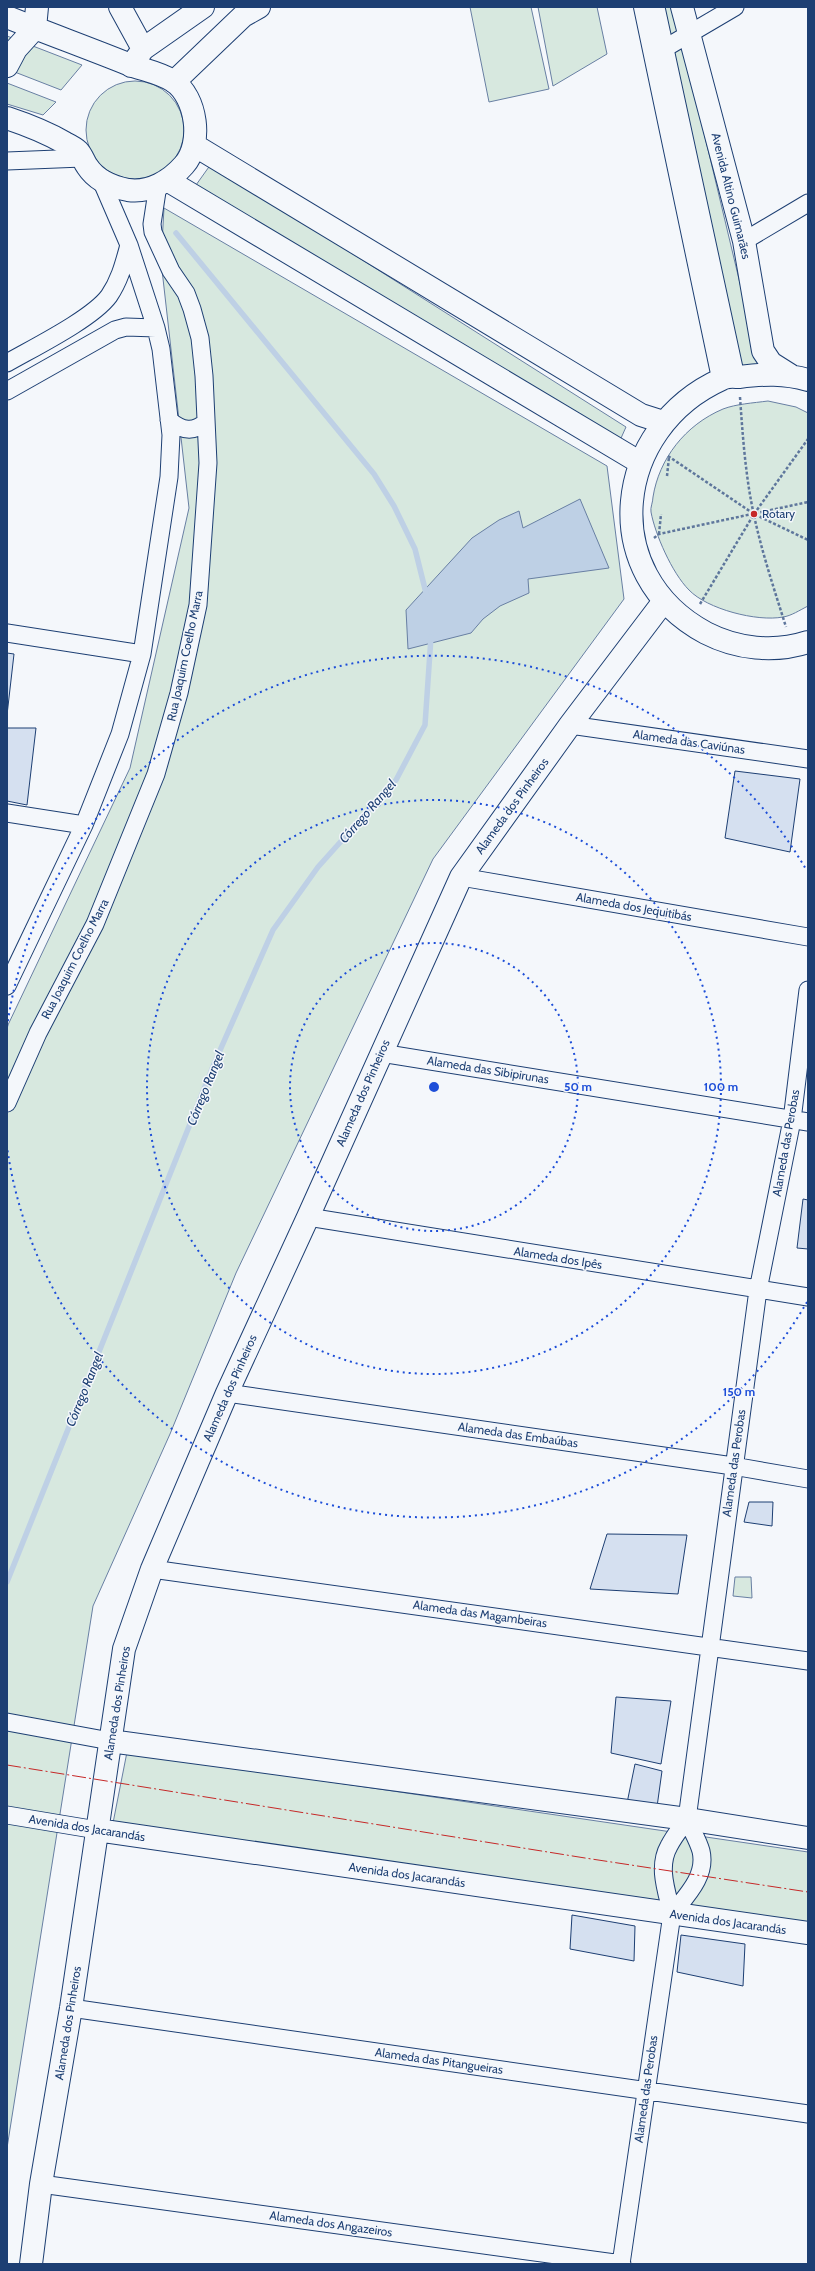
<svg xmlns="http://www.w3.org/2000/svg" width="815" height="2271" font-family="Cabin,sans-serif">
	<style>
		.green { fill: #d7e8df; stroke: #687fa3 }
		.water { fill: #bed0e5; stroke: #687fa3 }
		.lines { fill: none; stroke-linecap: round; stroke-linejoin: round }
		.stream { stroke: #bed0e5; stroke-width: 5.5 }
		.building { fill: #d5e0f0; stroke: #1d3f73 }
		.pedestrian-casing { stroke: #1d3f73; stroke-width: 15 }
		.minor-casing { stroke: #1d3f73; stroke-width: 19 }
		.tertiary-casing { stroke: #1d3f73; stroke-width: 24 }
		.secondary-casing { stroke: #1d3f73; stroke-width: 24 }
		.path { stroke: #5e769c; stroke-width: 2.5; stroke-dasharray: 3 2; stroke-linecap: butt }
		.pedestrian { stroke: #f4f7fb; stroke-width: 13 }
		.minor { stroke: #f4f7fb; stroke-width: 17 }
		.tertiary { stroke: #f4f7fb; stroke-width: 22 }
		.secondary { stroke: #f4f7fb; stroke-width: 22 }
		.power { stroke: #c62828; stroke-width: 1; stroke-dasharray: 14 3 2 3; stroke-linecap: butt }
		.ring { fill: none; stroke: #1d4ed8; stroke-width: 2; stroke-dasharray: 2 4 }
		.poi-dot { fill: #c62828; stroke: #f4f7fb; stroke-width: 1.5 }
		.labels { text-anchor: middle; stroke-width: 3; stroke-linejoin: round; paint-order: stroke }
		.street-label { font-size: 12px; fill: #1d3f73; stroke: #f4f7fb }
		.poi-label { font-size: 12px; fill: #1d3f73; stroke: #f4f7fb; text-anchor: start }
		.water-label { font-size: 13px; font-style: italic; fill: #1d3f73; stroke: #f4f7fb }
		.centre { fill: #1d4ed8; stroke: #f4f7fb; stroke-width: 2 }
		.ring-label { font-size: 12px; text-anchor: middle; font-weight: bold; fill: #1d4ed8; stroke: #f4f7fb; stroke-width: 3; stroke-linejoin: round; paint-order: stroke }
	</style>
	<rect width="100%" height="100%" fill="#f4f7fb"/>
	<path class="green" d="M470,7H531L549,89L489,102Z
		M538,7H597L607,54L553,86Z
		M646,7H674L748,317L762,368L734,376Z
		M7,36L82,65L61,90L7,69Z
		M86 130a49 49 0 1 1 98 0a49 49 0 1 1-98 0Z
		M7,83L56,102L43,115L7,104Z
		M211,164L626,427L617,447L196,185Z
		M164,208L607,466L624,599L433,859L236,1273L170,1434L93,1606L7,2148V1027L130,768L189,508L161,261Z
		M768,401L796,407L808,413V606C800,610 791,616 783,617C757,622 707,609 689,590C672,573 655,534 651,512C650,508 653,502 653,497C659,459 685,425 723,409C736,404 753,403 768,401Z
		M735,1577H751L752,1598L733,1596Z
		M127,1752L808,1852V1925L113,1823Z"/>
	<path class="water" d="M580,499L609,568L528,579L529,593L500,606L483,619L471,633L408,649L406,610L472,538L499,520L519,511L523,528Z"/>
	<g class="lines">
		<path class="stream" d="M176,233L374,474L394,506L415,549L427,597
			M7,1582L214,1064L273,930L318,867L396,780L425,725L431,637"/>
	</g>
	<path class="building" d="M7,653L14,654L7,715Z
		M7,728H36L27,805L7,801Z
		M735,771L800,779L790,852L725,838Z
		M803,1199L808,1200V1249L797,1248Z
		M749,1502H773L772,1526L744,1522Z
		M607,1534L687,1535L678,1594L590,1589Z
		M616,1697L671,1701L661,1764L611,1753Z
		M635,1764L662,1771L656,1814L626,1808Z
		M572,1915L635,1926L634,1961L570,1949Z
		M681,1935L745,1944L743,1986L677,1972Z"/>
	<g class="lines">
		<g class="pedestrian-casing">
			<path id="pedestrian" d="M658,7L738,377"/>
		</g>
		<g class="minor-casing">
			<path id="minor" d="M655,54L735,7
				M7,161L82,158
				M744,241L808,203
				M7,363C33,348 92,319 109,296C120,280 124,263 129,245
				M7,391L115,330L126,327L156,328
				M169,420C182,431 193,433 206,422
				M7,633L142,654
				M570,725L808,759
				M7,813L84,825
				M461,877L808,937
				M7,986L84,825L120,734L142,654L169,477L171,435L161,349L156,328L129,245L101,180
				M381,1053L808,1122
				M7,1103L38,1033L95,924L156,774L179,693L198,605L208,463L204,376L200,338L192,309L186,293L171,271L153,232L152,224L158,185
				M308,1217L808,1297
				M227,1393L733,1466L808,1479
				M152,1569L808,1661
				M7,1722L110,1741
				M7,1815L97,1830
				M672,1914C686,1896 707,1876 701,1851C698,1840 691,1829 687,1819
				M71,2008L808,2114
				M41,2184L622,2264
				M621,2264L672,1914C667,1892 657,1867 669,1846C674,1836 681,1828 687,1819L758,1290L792,1120L808,990"/>
		</g>
		<g class="tertiary-casing">
			<path id="tertiary" d="M120,7L143,49
				M7,17C47,33 88,48 128,64C143,70 159,72 173,81C197,97 203,144 184,165C170,181 150,193 128,190C112,187 96,180 87,166C84,162 82,155 78,151C75,148 69,145 65,143C46,132 28,125 7,118
				M7,66L16,49L35,28L37,7
				M131,66L143,49L203,7
				M174,82L243,16L259,7
				M194,145L641,415L663,422
				M167,180L639,462
				M110,1741L687,1819L808,1838
				M97,1830L808,1933
				M31,2264L41,2184L71,2008L124,1649L152,1569L227,1393L308,1217L461,877L570,725L664,601"/>
		</g>
		<g class="secondary-casing">
			<path id="secondary" d="M645,7L723,378
				M682,7L744,241L763,351L771,363L790,375
				M808,380C784,373 764,374 739,377C734,377 727,376 722,379C613,428 596,574 706,633C737,649 774,653 808,642"/>
		</g>
		<path class="path" d="M740,397C742,426 744,454 748,482C755,532 771,579 786,627
			M668,456L754,514L808,540
			M667,476L669,457
			M659,534L661,514
			M654,538L659,534L808,502
			M700,604L754,514L808,439"/>
		<use href="#pedestrian" class="pedestrian"/>
		<use href="#minor" class="minor"/>
		<use href="#tertiary" class="tertiary"/>
		<use href="#secondary" class="secondary"/>
		<path class="power" d="M7,1765L585,1858L808,1892"/>
	</g>
	<g class="ring">
		<circle cx="434" cy="1087" r="144"/>
		<circle cx="434" cy="1087" r="287"/>
		<path d="M807 1302A431 431 0 0 1 7 1147M7 1027A431 431 0 0 1 807 871"/>
	</g>
	<circle class="poi-dot" cx="754" cy="514" r="4"/>
	<g class="labels">
		<g class="street-label">
			<text transform="translate(731 196) rotate(76)" y="4">Avenida Altino Guimarães</text>
			<text transform="translate(185 656) rotate(-78)" y="4">Rua Joaquim Coelho Marra</text>
			<text transform="translate(689 742) rotate(8)" y="4">Alameda das Caviúnas</text>
			<text transform="translate(512 806) rotate(-54)" y="4">Alameda dos Pinheiros</text>
			<text transform="translate(634 907) rotate(10)" y="4">Alameda dos Jequitibás</text>
			<text transform="translate(75 959) rotate(-63)" y="4">Rua Joaquim Coelho Marra</text>
			<text transform="translate(488 1070) rotate(9)" y="4">Alameda das Sibipirunas</text>
			<text transform="translate(363 1093) rotate(-66)" y="4">Alameda dos Pinheiros</text>
			<text transform="translate(786 1143) rotate(-80)" y="4">Alameda das Perobas</text>
			<text transform="translate(558 1258) rotate(9)" y="4">Alameda dos Ipês</text>
			<text transform="translate(230 1388) rotate(-66)" y="4">Alameda dos Pinheiros</text>
			<text transform="translate(518 1435) rotate(8)" y="4">Alameda das Embaúbas</text>
			<text transform="translate(734 1463) rotate(-82)" y="4">Alameda das Perobas</text>
			<text transform="translate(480 1614) rotate(8)" y="4">Alameda das Magambeiras</text>
			<text transform="translate(117 1703) rotate(-81)" y="4">Alameda dos Pinheiros</text>
			<text transform="translate(87 1828) rotate(9)" y="4">Avenida dos Jacarandás</text>
			<text transform="translate(407 1875) rotate(8)" y="4">Avenida dos Jacarandás</text>
			<text transform="translate(728 1922) rotate(8)" y="4">Avenida dos Jacarandás</text>
			<text transform="translate(68 2023) rotate(-81)" y="4">Alameda dos Pinheiros</text>
			<text transform="translate(439 2061) rotate(8)" y="4">Alameda das Pitangueiras</text>
			<text transform="translate(646 2089) rotate(-82)" y="4">Alameda das Perobas</text>
			<text transform="translate(331 2224) rotate(8)" y="4">Alameda dos Angazeiros</text>
		</g>
		<g class="poi-label">
			<text x="762" y="518">Rotary</text>
		</g>
		<g class="water-label">
			<text transform="translate(367 811) rotate(-49)" y="5">Córrego Rangel</text>
			<text transform="translate(205 1088) rotate(-68)" y="5">Córrego Rangel</text>
			<text transform="translate(84 1389) rotate(-68)" y="5">Córrego Rangel</text>
		</g>
	</g>
	<circle cx="434" cy="1087" r="6" class="centre"/>
	<g class="ring-label">
		<text x="578" y="1091">50 m</text>
		<text x="721" y="1091">100 m</text>
		<text x="739" y="1396">150 m</text>
	</g>
	<rect width="815" height="2271" fill="none" stroke="#1d3f73" stroke-width="16"/>
</svg>
